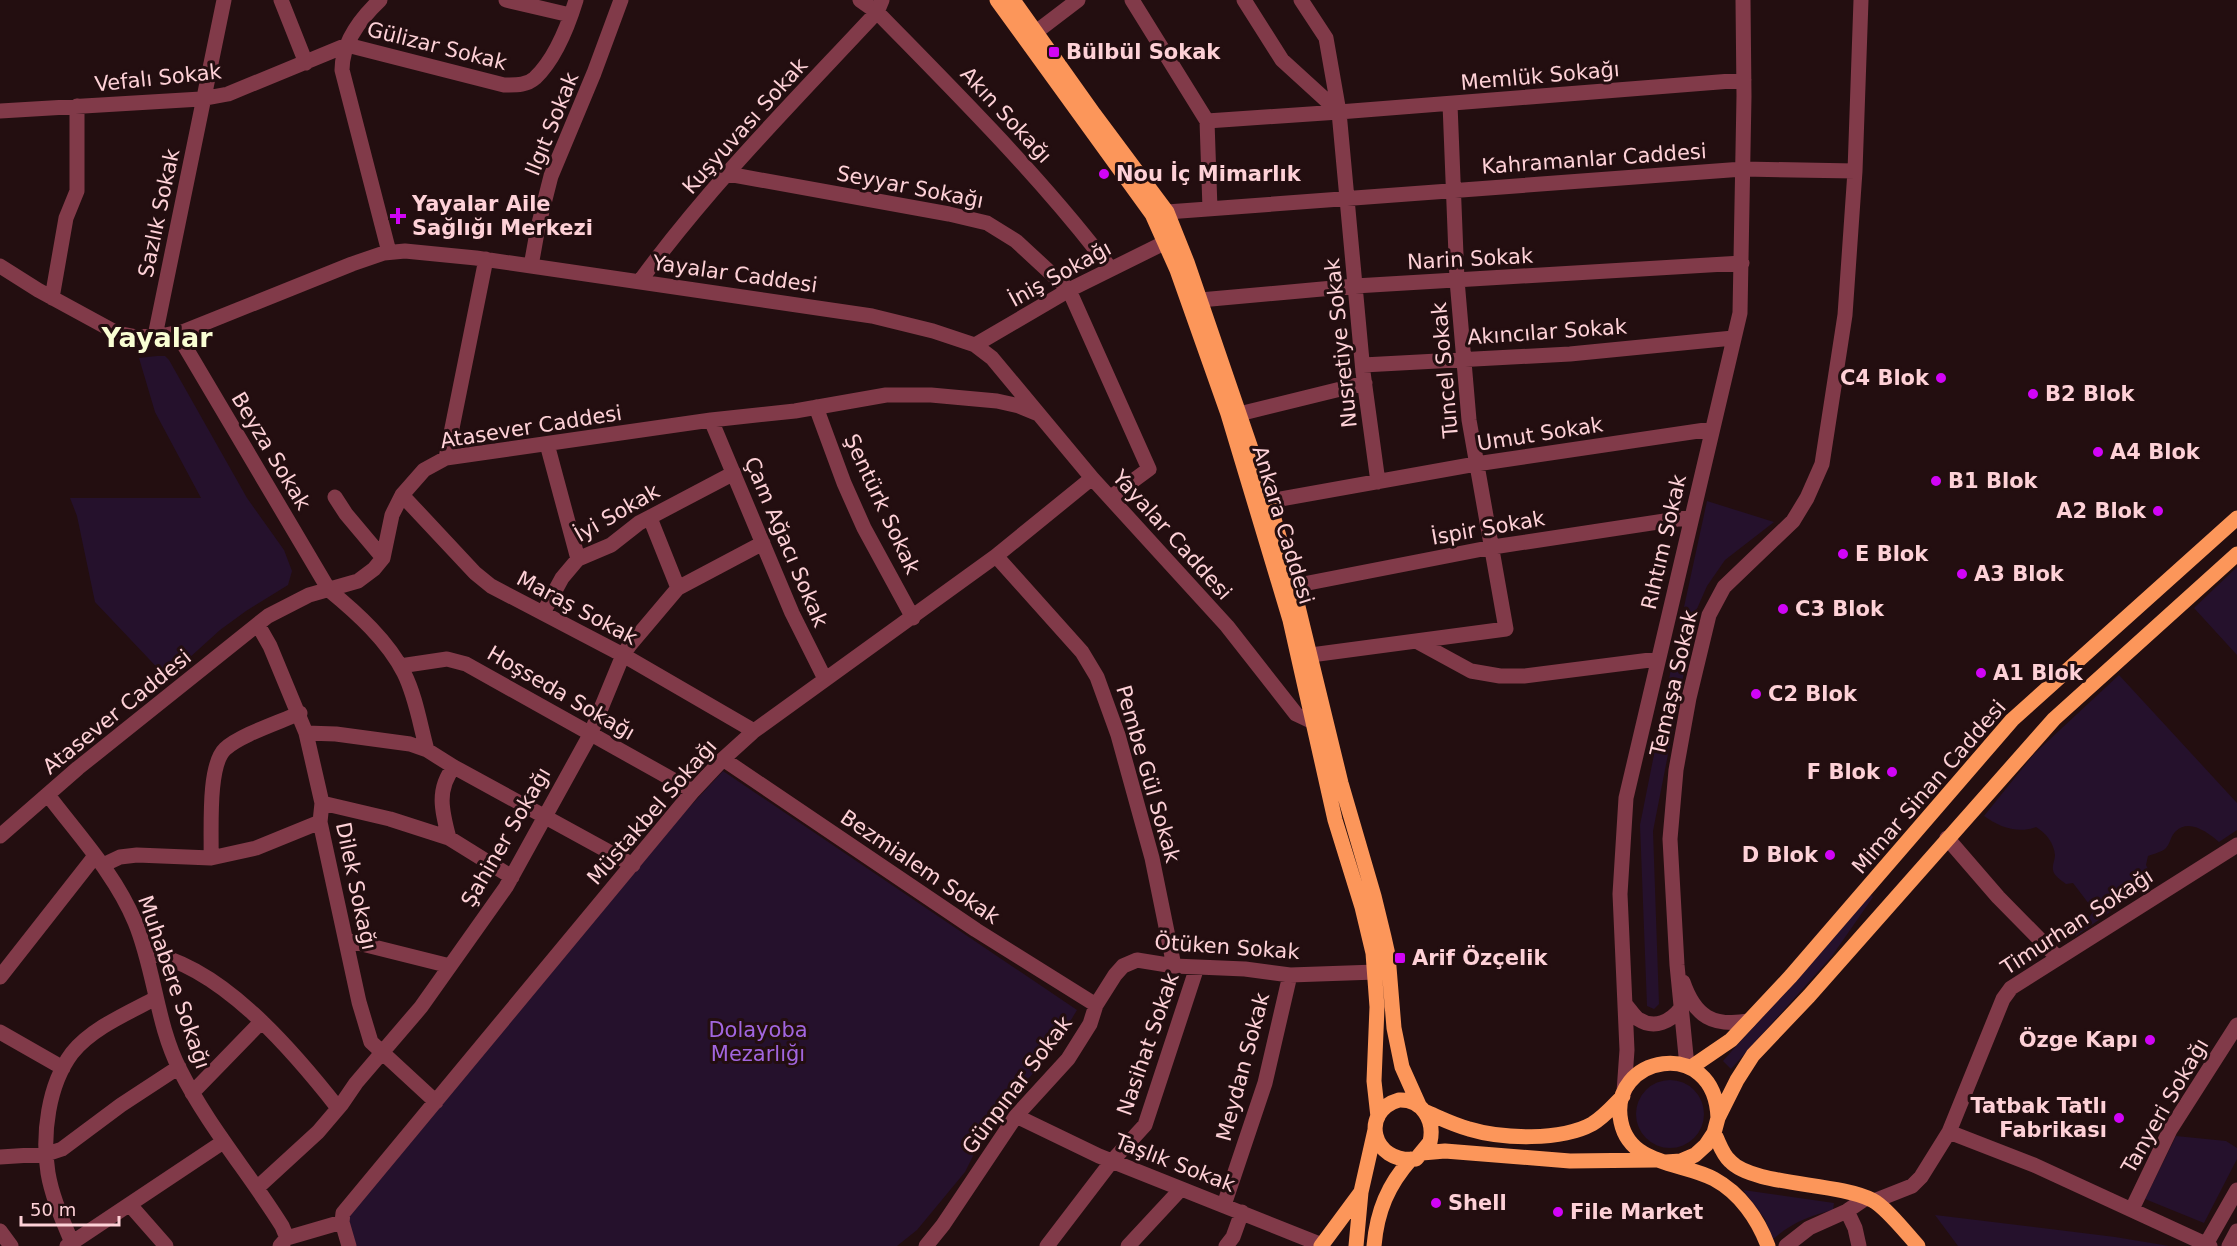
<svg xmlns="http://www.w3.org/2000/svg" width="2237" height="1246" font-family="'DejaVu Sans',sans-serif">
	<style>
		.green { fill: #25112c }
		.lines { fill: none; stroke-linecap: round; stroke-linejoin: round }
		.minor { stroke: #813a49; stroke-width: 15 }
		.major { stroke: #fc965a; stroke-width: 15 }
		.poi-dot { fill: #d104f6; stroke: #230e10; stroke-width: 2 }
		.labels { text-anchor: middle; stroke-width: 6; stroke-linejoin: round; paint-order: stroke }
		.street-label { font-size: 21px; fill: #fed1d7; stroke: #230e10 }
		.poi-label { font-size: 21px; font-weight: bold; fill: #fed1d7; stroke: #230e10; text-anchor: start }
		.park-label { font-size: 21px; fill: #a266df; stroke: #230e10 }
		.district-label { font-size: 27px; font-weight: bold; fill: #f9fed3; stroke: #230e10 }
	</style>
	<rect width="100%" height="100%" fill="#230e10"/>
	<path class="green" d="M157,356H165L169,360L247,498L284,550L292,571L288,585L246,611L220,630L167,678L95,602L77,516L70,498H201L155,412L139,358Z
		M1707,501L1774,522L1725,560L1707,586L1696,611L1653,831L1659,1004L1654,1009L1647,1006L1640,825L1676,644Z
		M2237,567V655L2194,608Z
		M2119,675L2237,803V830L2219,842C2209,833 2189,818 2176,831C2171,835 2170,844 2166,848C2162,852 2153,854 2148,856L2146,865L2151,875V883L2076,936L2072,928L2085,923L2093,912L2089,904L2073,883L2066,884C2061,880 2054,876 2053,870C2052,865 2055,860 2055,855C2054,843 2046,833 2036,827C2018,834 1999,827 1984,816L2034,754Z
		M723,771L1077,1010L1050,1055L992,1118L965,1172L917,1230L897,1246H356L347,1217L668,830Z
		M1870,894L1873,897L1832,956L1731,1069L1723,1061Z
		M1636 1114a34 34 0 1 1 68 0a34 34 0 1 1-68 0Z
		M2176,1136L2226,1141L2237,1148V1159L2204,1223L2145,1199Z
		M1743,1190L1834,1203L1833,1210C1809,1216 1791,1223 1772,1240L1765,1219Z
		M1935,1215L2115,1237L2169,1246H1958Z"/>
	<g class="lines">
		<path class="minor" d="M281,0L306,63
			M380,0C361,18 342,42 342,70L389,252
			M506,0L570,15
			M860,0L877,12C958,95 1040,176 1110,268
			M1132,0L1207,121L1339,112L1363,372L1378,482
			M1244,0L1282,60L1339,112
			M1301,0L1326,38L1339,112
			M1036,32L1078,0
			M0,111L201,99L228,94L347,45L504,85C515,85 526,86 535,78C555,59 568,26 576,0
			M1339,112L1744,80
			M1207,121L1210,209
			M728,174L949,214L987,223L1016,241L1069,290L1149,469L1111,497
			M1167,212L1743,169L1855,171
			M0,266L38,290L117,333L137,337L165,335L185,331L352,264L384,253L405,251L476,258L872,316L933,331L975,345L992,358L1092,478L1227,626L1296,714L1313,722H1323
			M531,266L538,227L551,176L594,73L621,0
			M640,281C710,185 796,99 877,12L882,0
			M52,298L66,218L77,191V106
			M1200,300L1355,286L1742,263
			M177,333L329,590C357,613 388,641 404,673C416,697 420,725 427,750
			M155,336L224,0
			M975,345L1069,290L1166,242
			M1363,365L1570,354L1733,338
			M816,407L844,483L864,528L913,618
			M1239,414L1365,383
			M711,420L792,613L825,679
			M547,444L578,559
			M446,458L486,259
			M402,495L475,573L491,586L623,655L754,731
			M335,497L346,514L383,558
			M1269,501L1476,464L1712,429
			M650,518L678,588
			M996,556L1082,652L1097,677L1118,735L1152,858L1174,966
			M1293,586L1493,547L1691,517
			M543,613L562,578L578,559L611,545L639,523L734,473
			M258,625L270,646L306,733L322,803L320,822L359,1002L371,1042L436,1102
			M1416,641L1471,671L1500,676H1524L1658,659
			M1311,655L1506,629L1469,420L1457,280L1450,104
			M400,666L447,659L466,664L693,791
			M306,733L336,734L410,744L427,750L454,767L633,865
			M723,759L976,930L1096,1005
			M48,795C79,836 115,874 135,922C155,970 156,1023 180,1070C208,1126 249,1173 282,1226L287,1238L280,1246
			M322,803L390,819L449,838L512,877
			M0,836L78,768L268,616L309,595L358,581L374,569L383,558L392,515L402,495L424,470L446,458L711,420L795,411L886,395H931L997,401L1019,406L1036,413
			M449,838C442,812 436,789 454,767
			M1947,838L1998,897L2058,958
			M211,858C212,834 207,766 225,749C240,735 280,722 300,713
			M103,865L120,857L137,855L211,858L256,848L320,822
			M346,940L450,966
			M146,953C220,964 294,1052 338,1108
			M0,977L95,856
			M1683,982C1695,1017 1713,1027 1749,1021
			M1625,1004C1629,1008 1633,1015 1638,1019C1655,1030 1671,1021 1681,1008
			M0,1032L63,1068
			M1687,1066L1677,965L1670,839L1676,770L1689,698L1709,615L1724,587L1793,521L1807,498L1822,464L1845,315L1855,171L1861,0
			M1624,1092L1627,1050L1620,894L1626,798L1740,313L1744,96L1743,0
			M192,1093L261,1022
			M1016,1116L1099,1156L1322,1245
			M1949,1132L2034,1165L2210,1246
			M0,1157L47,1154L62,1149L121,1105L179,1067
			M257,1188L318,1132L341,1105L356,1083L421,1007L506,887L590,735L623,655L629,646L678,588L763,543
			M1874,1201L1912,1186L1921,1177L1949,1132L2003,999L2011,988L2237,845
			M130,1205L166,1246
			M1224,1205L1265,1083L1290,975
			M2132,1209L2170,1130L2237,1025
			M1847,1211L1855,1228L1859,1246
			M0,1231L11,1246
			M287,1238L342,1222
			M72,1243C63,1221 52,1197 48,1173C42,1135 48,1085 72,1053C92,1028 128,1013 156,998
			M67,1246L223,1142
			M349,1246L342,1222L343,1213L693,791L723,759L754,731L996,556L1092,478
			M926,1246L943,1225L1016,1116L1068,1059L1090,1024L1096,1005L1115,975L1123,966L1137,960L1174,966L1245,969L1290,975L1376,972
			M1047,1246L1112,1161L1145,1125L1197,967
			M1128,1246L1181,1189
			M1226,1246L1233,1237L1242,1212
			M1786,1246L1809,1228L1847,1211L1866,1198
			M2205,1246L2237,1190
			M2229,1246L2237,1231"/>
		<path class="major" d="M997,0L1152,214L1177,270L1228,414L1290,620L1335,820L1362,907L1373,953L1377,1007L1374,1081L1378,1117
			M1013,0L1094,114L1167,212L1187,262L1269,501L1293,586L1341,783L1374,896L1384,937L1388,955L1394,1028L1402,1067L1419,1105
			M1690,1068L1731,1040L1791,976L2012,720L2237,518
			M1399,1100C1422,1099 1435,1120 1430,1142L1416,1159C1371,1164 1360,1111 1399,1100Z
			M1426,1112C1440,1118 1454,1125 1469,1129C1502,1139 1561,1141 1592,1124C1604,1117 1613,1106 1623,1096
			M1718,1118C1715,1034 1607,1056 1621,1122C1630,1166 1683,1162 1714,1179C1740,1193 1758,1219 1768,1246
			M1714,1133C1719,1142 1722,1154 1730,1161C1753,1186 1837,1182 1872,1200C1886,1207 1907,1234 1918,1246
			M1422,1153L1445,1151L1570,1161L1655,1160
			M1666,1162L1681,1161L1695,1155L1706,1145L1714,1133L1718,1118L1737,1080L1753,1055L1809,996L2054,719L2237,554
			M1321,1246L1361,1192
			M1356,1246L1361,1192L1375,1130
			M1374,1246C1377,1211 1388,1185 1411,1159"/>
	</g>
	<g class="poi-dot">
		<rect x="1048" y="46" width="12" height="12" rx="3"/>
		<circle cx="1104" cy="174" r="6"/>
		<path d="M395 207h6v6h6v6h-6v6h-6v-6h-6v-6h6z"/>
		<circle cx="1941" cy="378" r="6"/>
		<circle cx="2033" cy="394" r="6"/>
		<circle cx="2098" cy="452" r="6"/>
		<circle cx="1936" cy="481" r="6"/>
		<circle cx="2158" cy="511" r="6"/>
		<circle cx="1843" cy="554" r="6"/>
		<circle cx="1962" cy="574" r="6"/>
		<circle cx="1783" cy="609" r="6"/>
		<circle cx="1981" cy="673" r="6"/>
		<circle cx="1756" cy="694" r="6"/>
		<circle cx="1892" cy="772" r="6"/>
		<circle cx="1830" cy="855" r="6"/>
		<rect x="1394" y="952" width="12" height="12" rx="3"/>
		<circle cx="2150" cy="1040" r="6"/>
		<circle cx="2119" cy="1118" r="6"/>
		<circle cx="1436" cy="1203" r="6"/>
		<circle cx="1558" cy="1212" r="6"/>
	</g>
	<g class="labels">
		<g class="street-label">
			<text transform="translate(437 46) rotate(14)" y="7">Gülizar Sokak</text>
			<text transform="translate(1540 76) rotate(-5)" y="7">Memlük Sokağı</text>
			<text transform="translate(158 78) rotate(-6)" y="7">Vefalı Sokak</text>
			<text transform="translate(1006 115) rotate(47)" y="7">Akın Sokağı</text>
			<text transform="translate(552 124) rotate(-68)" y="7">Ilgıt Sokak</text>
			<text transform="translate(745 126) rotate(-48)" y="7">Kuşyuvası Sokak</text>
			<text transform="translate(1594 159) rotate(-4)" y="7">Kahramanlar Caddesi</text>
			<text transform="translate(910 187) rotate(11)" y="7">Seyyar Sokağı</text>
			<text transform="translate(159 213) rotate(-78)" y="7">Sazlık Sokak</text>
			<text transform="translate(1470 259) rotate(-3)" y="7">Narin Sokak</text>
			<text transform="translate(735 274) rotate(8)" y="7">Yayalar Caddesi</text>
			<text transform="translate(1060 274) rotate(-29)" y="7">İniş Sokağı</text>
			<text transform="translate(1547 332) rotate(-4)" y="7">Akıncılar Sokak</text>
			<text transform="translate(1341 343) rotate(-96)" y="7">Nusretiye Sokak</text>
			<text transform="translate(1445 370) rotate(-95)" y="7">Tuncel Sokak</text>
			<text transform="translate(531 427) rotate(-9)" y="7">Atasever Caddesi</text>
			<text transform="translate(1540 434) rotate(-9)" y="7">Umut Sokak</text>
			<text transform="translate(271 451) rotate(59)" y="7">Beyza Sokak</text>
			<text transform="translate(882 504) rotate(65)" y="7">Şentürk Sokak</text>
			<text transform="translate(617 513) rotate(-30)" y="7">İyi Sokak</text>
			<text transform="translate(1283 525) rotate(73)" y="7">Ankara Caddesi</text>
			<text transform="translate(1488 528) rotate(-10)" y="7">İspir Sokak</text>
			<text transform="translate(1172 535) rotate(48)" y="7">Yayalar Caddesi</text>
			<text transform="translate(786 542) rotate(67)" y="7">Çam Ağacı Sokak</text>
			<text transform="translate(1664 542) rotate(-77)" y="7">Rıhtım Sokak</text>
			<text transform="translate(577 608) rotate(28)" y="7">Maraş Sokak</text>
			<text transform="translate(1674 683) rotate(-77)" y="7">Temaşa Sokak</text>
			<text transform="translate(561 693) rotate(30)" y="7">Hoşseda Sokağı</text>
			<text transform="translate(117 712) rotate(-39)" y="7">Atasever Caddesi</text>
			<text transform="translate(1148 774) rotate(74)" y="7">Pembe Gül Sokak</text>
			<text transform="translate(1929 787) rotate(-49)" y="7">Mimar Sinan Caddesi</text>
			<text transform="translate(652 812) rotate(-49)" y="7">Müstakbel Sokağı</text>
			<text transform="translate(506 837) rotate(-60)" y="7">Şahiner Sokağı</text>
			<text transform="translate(920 867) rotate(34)" y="7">Bezmialem Sokak</text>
			<text transform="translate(356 886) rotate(78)" y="7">Dilek Sokağı</text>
			<text transform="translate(2077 922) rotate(-33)" y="7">Timurhan Sokağı</text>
			<text transform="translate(1227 947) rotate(4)" y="7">Ötüken Sokak</text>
			<text transform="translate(174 982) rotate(71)" y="7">Muhabere Sokağı</text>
			<text transform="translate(1148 1044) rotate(-71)" y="7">Nasihat Sokak</text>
			<text transform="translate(1243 1067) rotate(-75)" y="7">Meydan Sokak</text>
			<text transform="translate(1017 1085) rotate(-53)" y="7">Günpınar Sokak</text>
			<text transform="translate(2165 1106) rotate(-60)" y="7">Tanyeri Sokağı</text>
			<text transform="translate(1175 1163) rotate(21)" y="7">Taşlık Sokak</text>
		</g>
		<g class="poi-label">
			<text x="1066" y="59">Bülbül Sokak</text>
			<text x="1116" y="181">Nou İç Mimarlık</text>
			<text x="412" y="211">Yayalar Aile<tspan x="412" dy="24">Sağlığı Merkezi</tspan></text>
			<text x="1929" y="385" text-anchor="end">C4 Blok</text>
			<text x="2045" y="401">B2 Blok</text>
			<text x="2110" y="459">A4 Blok</text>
			<text x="1948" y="488">B1 Blok</text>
			<text x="2146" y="518" text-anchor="end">A2 Blok</text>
			<text x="1855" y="561">E Blok</text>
			<text x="1974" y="581">A3 Blok</text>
			<text x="1795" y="616">C3 Blok</text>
			<text x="1993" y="680">A1 Blok</text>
			<text x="1768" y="701">C2 Blok</text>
			<text x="1880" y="779" text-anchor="end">F Blok</text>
			<text x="1818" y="862" text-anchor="end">D Blok</text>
			<text x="1412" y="965">Arif Özçelik</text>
			<text x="2138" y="1047" text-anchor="end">Özge Kapı</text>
			<text x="2107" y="1113" text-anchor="end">Tatbak Tatlı<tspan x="2107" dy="24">Fabrikası</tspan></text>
			<text x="1448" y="1210">Shell</text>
			<text x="1570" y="1219">File Market</text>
		</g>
		<g class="park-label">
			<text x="758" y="1037">Dolayoba<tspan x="758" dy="24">Mezarlığı</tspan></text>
		</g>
		<g class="district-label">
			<text x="157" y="347">Yayalar</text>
		</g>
	</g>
	<path d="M21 1216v9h98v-9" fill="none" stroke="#fed1d7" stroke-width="3"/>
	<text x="30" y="1216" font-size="18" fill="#fed1d7" stroke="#230e10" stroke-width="4.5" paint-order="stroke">50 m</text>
</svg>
